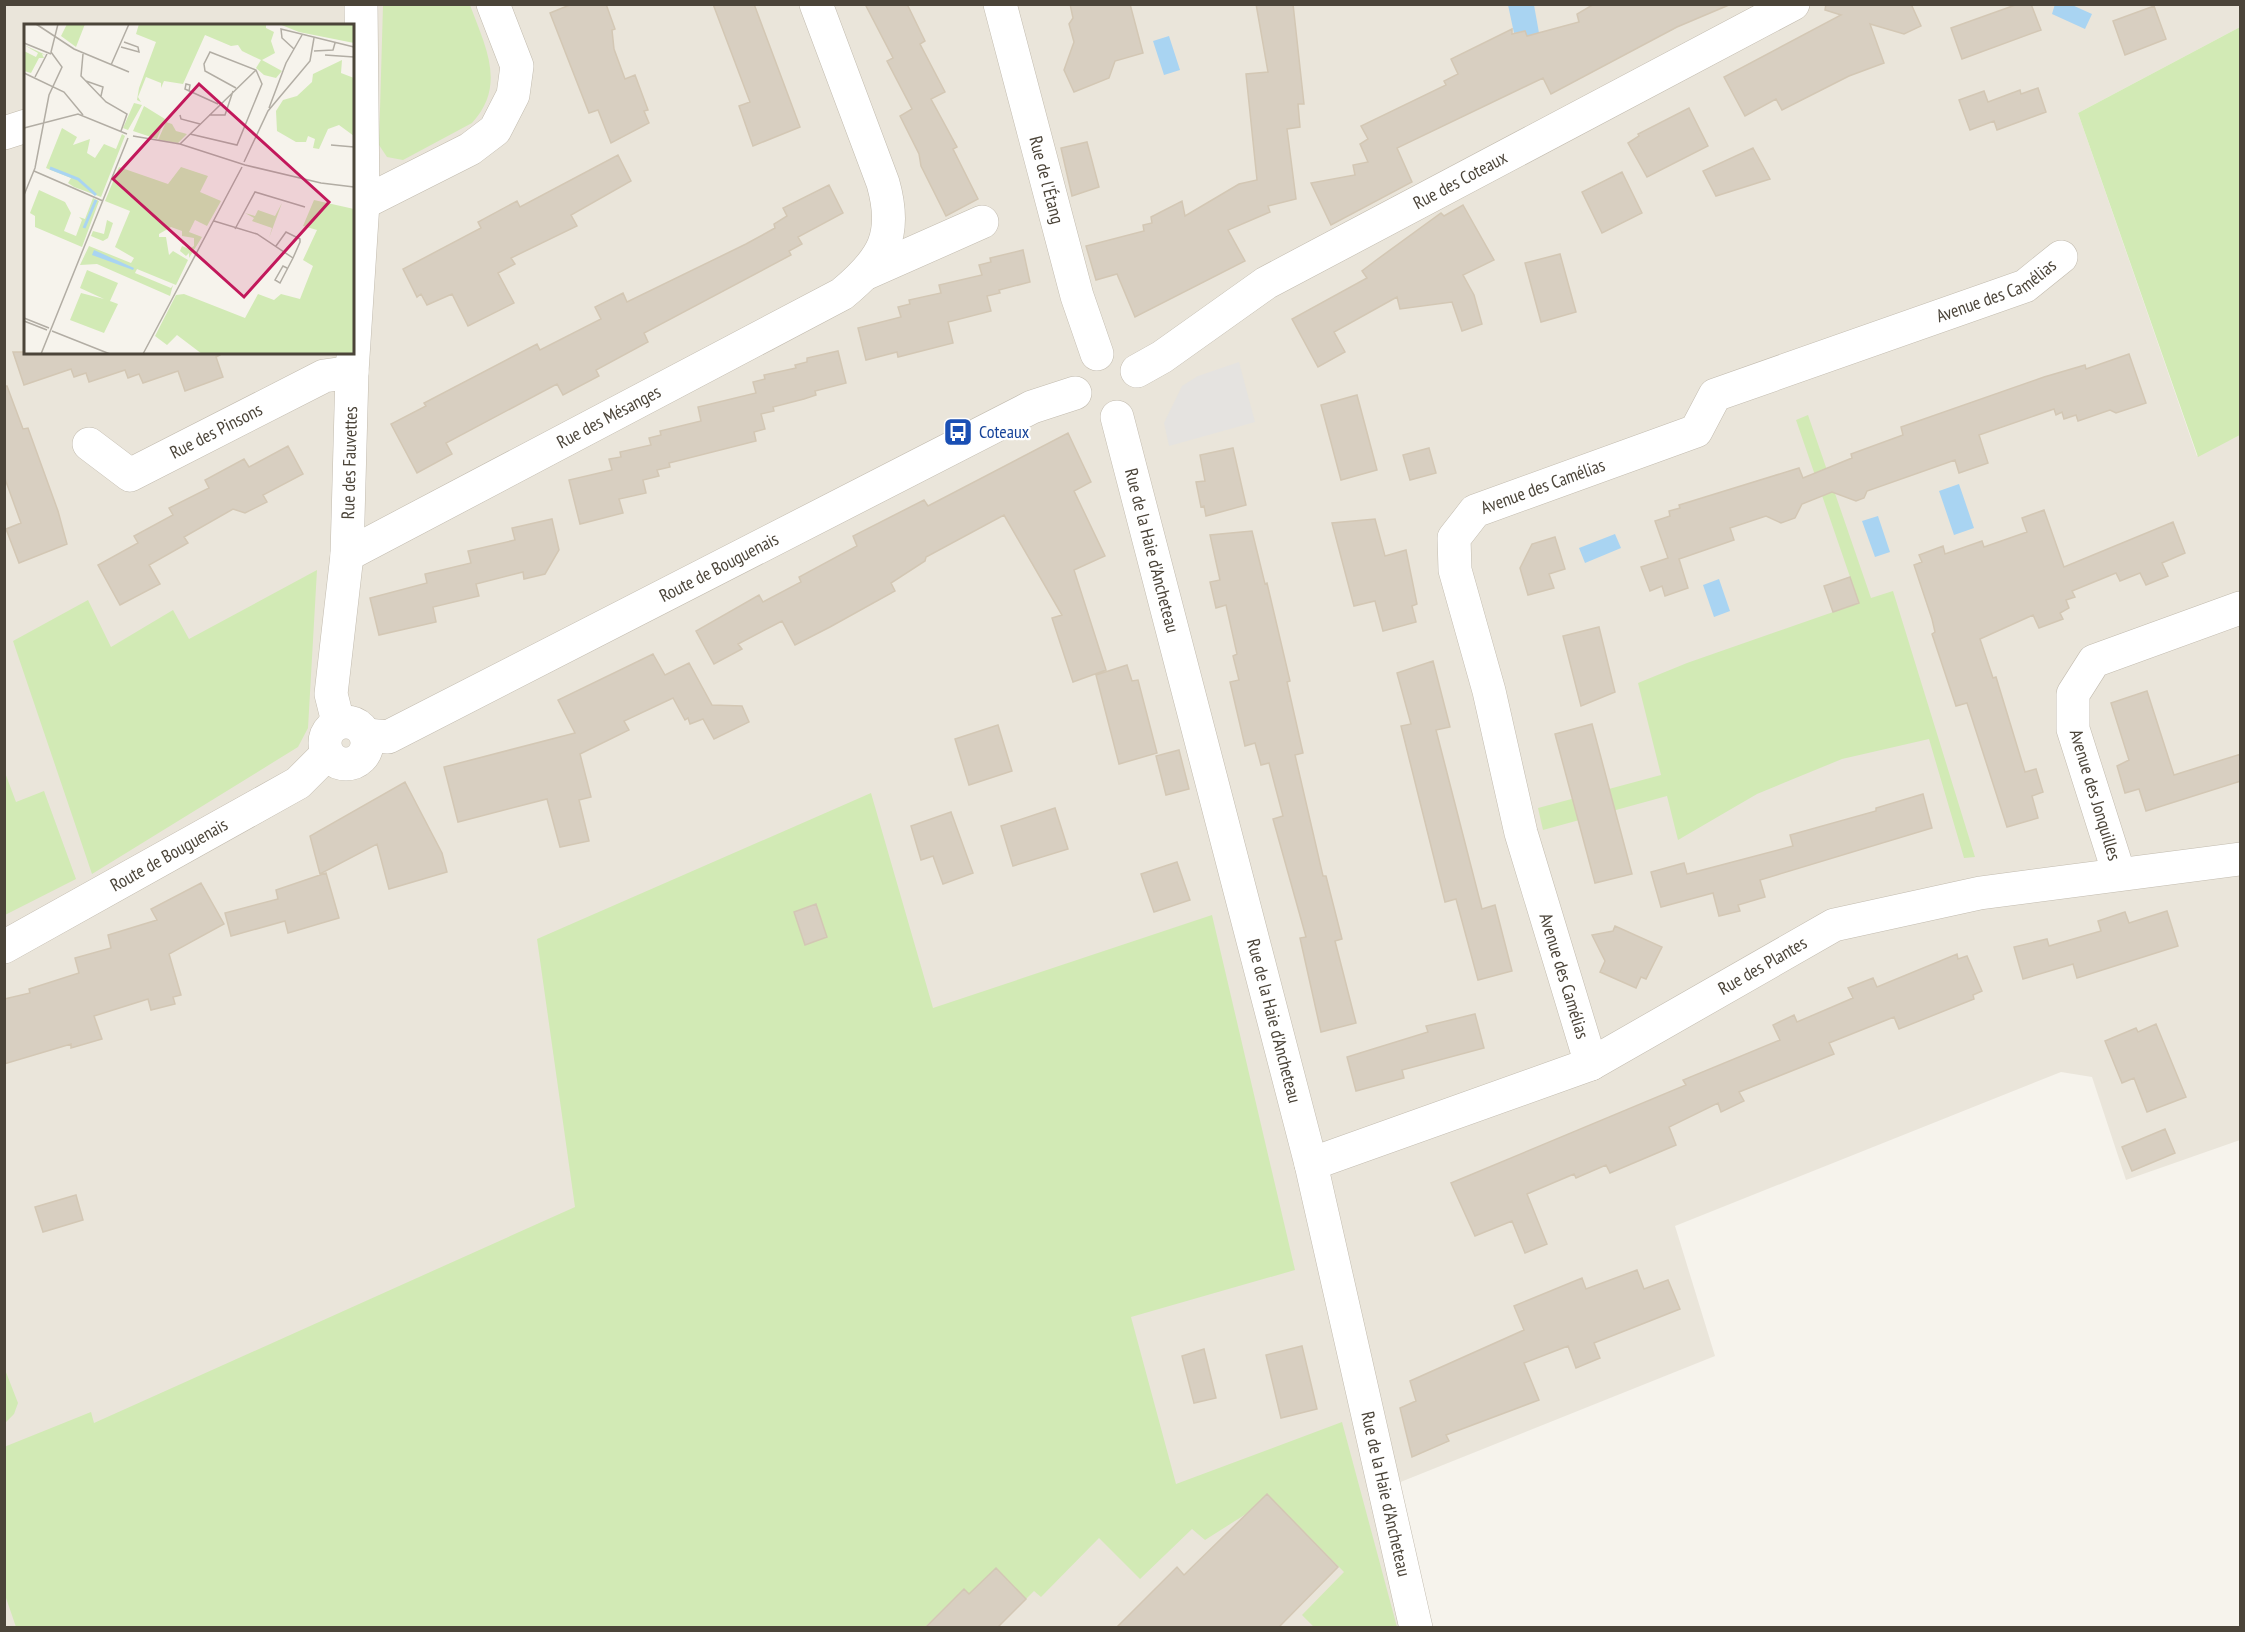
<svg xmlns="http://www.w3.org/2000/svg" width="2245" height="1632" font-family="'PT Sans Narrow',sans-serif">
	<style>
		.residential { fill: #eae5da; fill-rule: evenodd }
		.green { fill: #d2eab5 }
		.parking { fill: #e5e3e0 }
		.water { fill: #a9d4f2 }
		.building { fill: #d8cfc1; stroke: #d3c7b4; stroke-width: 1.5 }
		.lines { fill: none; stroke-linecap: round; stroke-linejoin: round }
		.minor-casing { stroke: #c2bbae; stroke-width: 34 }
		.minor { stroke: #fff; stroke-width: 33 }
		.labels { text-anchor: middle; stroke-width: 4.5; stroke-linejoin: round; paint-order: stroke }
		.street-label { font-size: 18px; fill: #4b4439; stroke: #fff }
		.transit-label { font-size: 18px; fill: #164399; stroke: #fff; text-anchor: start }
		.inset-river { fill: none; stroke: #a9d4f2; stroke-width: 3 }
		.inset-road { fill: none; stroke: #b2ada4; stroke-width: 1.5 }
		.view { fill: #c2185b; fill-opacity: 0.15; stroke: #c2185b; stroke-width: 3 }
		.inset-edge { fill: none; stroke: #4b4439; stroke-width: 3 }
	</style>
	<rect width="100%" height="100%" fill="#f6f3ec"/>
	<path class="residential" d="M5,5H2240V27L2078,113L2197,456L2240,435V1140L2126,1180L2092,1077L2061,1072L1675,1226L1715,1356L1393,1485L1431,1627L5,1628ZM26,26H352V352H26Z"/>
	<path class="green" d="M383,5H470C485,46 507,85 472,123L403,160L387,157L379,145Z
		M2240,27V435L2198,457L2078,113Z
		M1808,415L1871,598L1893,591L1975,857L1964,858L1929,739L1842,759L1757,794L1678,840L1667,796L1543,830L1538,808L1661,775L1638,683L1687,663L1859,603L1796,420Z
		M317,570L308,728L298,747L92,874L13,641L88,600L111,647L173,610L189,639Z
		M4,770L16,802L44,791L76,879L5,915Z
		M871,793L933,1008L1212,915L1295,1270L1131,1317L1176,1484L1342,1422L1397,1627H1314L1302,1615L1344,1572L1267,1494L1246,1514L1205,1540L1192,1529L1140,1579L1099,1538L1041,1597L1034,1591L1026,1599L996,1568L969,1594L964,1589L925,1627H16L5,1595L4,1447L91,1412L94,1423L575,1207L537,939Z
		M4,1367L18,1403L14,1414L5,1423Z"/>
	<path class="parking" d="M1239,362L1255,422L1169,446L1164,423L1182,386L1198,376Z"/>
	<path class="water" d="M2055,4L2072,5L2092,14L2085,29L2052,14Z
		M1508,5H1534L1539,33L1527,36L1525,31L1514,33Z
		M1169,36L1180,70L1164,75L1153,41Z
		M1959,484L1974,528L1954,535L1939,491Z
		M1878,516L1890,552L1875,557L1862,521Z
		M1615,534L1621,548L1585,563L1579,548Z
		M1719,579L1730,611L1714,617L1703,585Z"/>
	<path class="building" d="M572,4H606L615,29L612,30L614,49L625,79L635,75L648,110L644,111L649,123L611,143L598,110L589,113L550,13Z
		M713,4H754L800,127L753,146L739,106L750,102Z
		M865,4H907L925,41L920,44L945,92L931,99L957,147L953,149L978,199L946,216L921,166L919,154L900,116L912,109L887,61L893,58Z
		M1070,4H1130L1143,53L1115,61L1109,78L1074,92L1064,70L1074,42L1069,24L1073,18Z
		M1256,4H1293L1304,104H1298L1300,127L1287,129L1296,199L1268,206L1270,212L1228,230L1245,261L1135,317L1117,274L1096,280L1086,246L1144,231L1143,225L1152,223L1151,217L1182,201L1185,216L1239,184L1257,180L1246,74L1268,72Z
		M1594,4L1729,5L1677,27L1551,94L1543,78L1397,148L1412,182L1331,225L1311,183L1355,175L1353,165L1368,162L1360,144L1368,139L1361,126L1446,85L1444,81L1458,74L1451,59L1512,29V34L1525,31L1527,36L1579,22L1577,14Z
		M1826,4H1911L1921,26L1904,34L1870,24L1884,63L1849,76L1782,110L1776,99L1745,116L1724,77L1841,15L1825,10Z
		M2018,4H2031L2041,30L1962,59L1951,28Z
		M2154,6L2166,39L2125,55L2113,21Z
		M2038,88L2046,112L1997,130L1994,121L1970,130L1959,100L1984,91L1988,102L2020,90L2021,94Z
		M1689,108L1708,146L1647,177L1628,143L1639,136L1638,134Z
		M1087,142L1099,187L1072,196L1061,148Z
		M1753,148L1770,179L1716,196L1703,171Z
		M618,155L631,181L571,215L577,226L511,258L515,264L498,273L514,303L468,326L452,294L427,305L421,294L417,297L403,269L481,228L478,222L517,201L520,207Z
		M1622,172L1642,213L1602,233L1582,192Z
		M829,185L843,213L798,237L802,244L789,251L791,255L644,333L648,342L596,370L599,376L563,395L557,384L446,443L452,454L417,473L391,424L426,406L424,403L537,344L540,350L601,319L595,307L623,293L627,302L746,244L775,228L774,224L787,216L783,208Z
		M1463,205L1494,260L1463,275L1474,295L1482,324L1462,331L1452,302L1400,309L1397,297L1334,332L1345,352L1318,367L1292,319L1367,278L1362,271L1375,261L1441,213L1444,216Z
		M1023,250L1030,282L999,290L1000,293L987,296L991,311L948,322L953,343L898,357L897,352L866,360L858,328L901,317L898,307L910,304L909,300L941,293L939,285L982,275L979,265L991,262L990,258Z
		M1560,254L1576,312L1541,322L1525,263Z
		M838,351L846,383L815,391L816,395L804,399L773,407L774,411L761,414L765,429L754,432L756,441L669,463L670,467L657,470L659,476L643,480L646,493L619,499L623,513L580,524L569,480L612,470L609,459L621,457L620,452L651,445L649,438L661,435L660,431L701,421L698,407L756,393L753,382L765,379L764,375L796,368L795,365L807,362V358Z
		M13,352H220V355L216,357L223,377L185,391L178,371L143,383L139,374L128,378L125,370L89,382L86,373L74,377L71,369L24,385Z
		M2129,354L2146,403L2116,413L2110,410L2078,421L2076,415L2064,419L2062,412L2056,415L2054,409L1979,435L1988,463L1959,473L1955,460L1867,491L1864,498L1856,501L1832,492L1802,504L1795,518L1781,523L1766,516L1730,528L1734,540L1679,559L1688,588L1665,596L1662,586L1650,591L1641,567L1668,558L1655,521L1670,516L1669,511L1680,508L1679,505L1799,468L1803,478L1852,458L1851,454L1903,435L1901,427L2044,377L2085,365L2086,369Z
		M4,386H7L23,429L28,428L58,511L67,544L19,563L6,529L21,523L4,476Z
		M1357,395L1377,470L1341,480L1321,405Z
		M1068,433L1091,482L1074,491L1105,556L1074,570L1106,670L1073,682L1052,618L1062,615L1004,515L926,557L925,561L891,583L895,591L830,627L795,645L782,621L738,644L742,649L714,664L696,631L759,595L763,602L801,582L799,577L857,546L853,536L924,500L928,506Z
		M288,446L303,474L263,495L267,502L245,513L233,509L184,537L188,543L149,565L160,584L120,605L98,565L138,543L134,536L173,515L169,508L209,488L205,480L244,459L249,467Z
		M1233,448L1246,505L1206,516L1204,506L1201,507L1196,482L1205,481L1200,455Z
		M1429,448L1436,473L1410,480L1403,455Z
		M2044,510L2064,567L2173,522L2185,553L2162,563L2168,576L2146,585L2140,573L2120,581L2116,573L2072,591L2075,597L2066,600L2069,608L2060,613L2063,619L2039,628L2033,615L1980,639L1993,678L1996,677L2025,772L2036,769L2043,792L2032,796L2038,818L2007,827L1967,703L1956,706L1932,634L1935,632L1932,619L1914,565L1922,562L1919,555L1943,546L1945,554L1982,541L1984,547L2027,532L2022,518Z
		M552,519L559,550L545,574L524,579L523,572L476,584L479,596L433,607L436,622L379,635L370,598L427,583L425,574L471,563L468,551L515,540L512,528Z
		M1375,519L1385,556L1406,550L1417,604L1412,606L1416,622L1383,631L1375,601L1354,606L1332,523Z
		M1252,531L1265,584L1267,583L1290,681L1287,682L1303,753L1295,755L1323,876H1326L1342,939L1335,941L1356,1023L1321,1032L1300,938L1306,937L1273,819L1283,816L1269,763L1261,765L1255,743L1245,746L1230,682L1239,680L1233,656L1237,654L1226,605L1216,608L1210,582L1220,580L1210,535Z
		M1555,537L1565,569L1549,574L1554,588L1528,595L1520,568L1532,544Z
		M1850,577L1859,603L1833,612L1824,586Z
		M1599,627L1615,692L1581,706L1563,636Z
		M653,654L665,675L689,663L712,705L742,706L749,722L714,739L703,719L690,724L688,718L685,720L673,698L624,721L629,730L580,754L591,797L579,800L589,841L560,847L547,799L458,822L444,767L575,733L558,700Z
		M1433,661L1450,727L1436,730L1482,909L1495,905L1512,971L1478,980L1456,899L1445,902L1401,726L1411,724L1397,673Z
		M1127,665L1132,681L1138,680L1157,753L1119,764L1096,675Z
		M2147,691L2174,775L2241,754V781L2146,811L2139,789L2125,793L2117,766L2129,760L2111,703Z
		M1592,724L1632,874L1595,883L1555,734Z
		M998,725L1012,771L969,785L955,739Z
		M1179,750L1189,789L1166,795L1156,756Z
		M405,782L442,853L447,872L389,889L377,844L320,874L310,836Z
		M1923,794L1932,828L1760,880L1765,897L1738,905L1740,911L1719,916L1713,893L1661,907L1651,872L1684,863L1687,874L1793,846L1790,835L1876,811V808Z
		M1055,808L1068,849L1013,866L1001,826Z
		M951,812L973,873L943,884L933,856L921,860L911,826Z
		M1177,862L1190,900L1154,912L1141,874Z
		M326,873L339,918L288,933L285,921L231,936L225,913L278,899L276,890Z
		M201,883L224,924L169,954L181,995L173,997L175,1004L151,1010L148,999L94,1016L102,1039L71,1048V1044L4,1064V999L30,993L29,989L79,973L75,958L111,948L108,935L157,920L151,909Z
		M816,904L827,937L805,945L794,912Z
		M2167,911L2178,946L2077,978L2073,964L2023,979L2014,947L2047,939L2049,946L2101,931L2098,921L2125,912L2129,923Z
		M1615,926L1662,947L1646,979L1641,977L1636,988L1600,972L1605,961L1592,935L1613,931Z
		M1957,954L1958,959L1967,956L1982,991L1973,995L1974,999L1899,1029L1894,1017L1829,1043L1834,1054L1739,1092L1744,1101L1721,1112L1718,1103L1669,1127L1676,1145L1610,1173L1606,1165L1576,1178L1574,1174L1527,1194L1547,1244L1525,1253L1512,1221L1475,1236L1451,1183L1686,1085L1683,1080L1780,1040L1773,1025L1794,1015L1797,1022L1853,998L1848,988L1873,978L1877,987Z
		M1475,1014L1484,1048L1402,1070L1404,1078L1356,1091L1347,1057L1428,1032L1426,1026Z
		M2156,1024L2186,1097L2147,1112L2134,1078L2122,1083L2105,1041L2136,1028L2138,1032Z
		M2165,1129L2175,1153L2132,1171L2122,1147Z
		M76,1195L83,1220L43,1232L35,1207Z
		M1637,1270L1644,1289L1668,1280L1680,1309L1594,1343L1600,1358L1576,1368L1568,1346L1524,1363L1539,1400L1446,1435L1449,1441L1412,1457L1400,1408L1416,1401L1410,1381L1524,1330L1514,1306L1582,1278L1586,1289Z
		M1302,1346L1317,1409L1281,1418L1266,1355Z
		M1204,1349L1216,1398L1194,1403L1182,1356Z
		M1267,1494L1338,1567L1278,1628H1116L1177,1567L1184,1575Z
		M996,1568L1026,1599L997,1628H925L964,1589L969,1594Z"/>
	<g class="lines">
		<g class="minor-casing">
			<g id="minor">
				<path id="s1" d="M1000,4L1077,296L1097,354"/>
				<path d="M4,133L26,126"/>
				<path d="M363,203L470,149L495,130L513,95L517,66L493,4"/>
				<path d="M867,273L982,222"/>
				<path id="s2" d="M1137,371L1162,357L1266,283L1793,4"/>
				<path id="s3" d="M1117,417L1311,1164L1416,1628"/>
				<path id="s4" d="M89,444L130,475L324,376L352,372"/>
				<path id="s5" d="M347,555L842,294C883,260 898,236 883,183L816,4"/>
				<circle cx="346" cy="743" r="21"/>
				<path id="s6" d="M338,722L331,694L347,555L352,372L363,203L361,4"/>
				<path id="s7" d="M366,735L388,737L1032,407L1075,393"/>
				<path d="M2119,874L2073,729V694L2094,661L2240,608"/>
				<path id="s8" d="M4,947L298,783L327,754"/>
				<path id="s9" d="M1591,1064L1521,833L1489,691L1455,570L1454,538L1475,511L1696,431L1715,395L2025,286L2061,257"/>
				<path id="s10" d="M1311,1164L1591,1064L1834,925L1980,893L2240,859"/>
			</g>
		</g>
		<use href="#minor" class="minor"/>
	</g>
	<defs>
		<g id="bus-square" transform="scale(1.5)"><rect x="-9" y="-9" width="18" height="18" rx="4" fill="#1a4fb4" stroke="#fff"/><path d="M-5-6H5V4H4V6H2V4H-2V6H-4V4H-5ZM-3.5-4V0h7V-4ZM-3.5 1.2v1.5H-2V1.2ZM2 1.2v1.5H3.5V1.2Z" fill="#fff"/></g>
	</defs>
	<g fill-rule="evenodd">
		<use href="#bus-square" x="958" y="432"/>
	</g>
	<g class="labels">
		<g class="street-label">
			<text dy="6" stroke="none"><textPath href="#s1" startOffset="182">Rue de l'Étang</textPath></text>
			<text dy="6" stroke="none"><textPath href="#s2" startOffset="376">Rue des Coteaux</textPath></text>
			<text dy="6" stroke="none"><textPath href="#s9" startOffset="1155">Avenue des Camélias</textPath></text>
			<text dy="6" stroke="none"><textPath href="#s5" startOffset="296">Rue des Mésanges</textPath></text>
			<text dy="6" stroke="none"><textPath href="#s4" startOffset="148">Rue des Pinsons</textPath></text>
			<text dy="6" stroke="none"><textPath href="#s6" startOffset="261">Rue des Fauvettes</textPath></text>
			<text dy="6" stroke="none"><textPath href="#s9" startOffset="651">Avenue des Camélias</textPath></text>
			<text dy="6" stroke="none"><textPath href="#s3" startOffset="138">Rue de la Haie d'Ancheteau</textPath></text>
			<text dy="6" stroke="none"><textPath href="#s7" startOffset="394">Route de Bouguenais</textPath></text>
			<text transform="translate(2095 795) rotate(73)" y="6">Avenue des Jonquilles</text>
			<text dy="6" stroke="none"><textPath href="#s8" startOffset="189">Route de Bouguenais</textPath></text>
			<text dy="6" stroke="none"><textPath href="#s10" startOffset="495">Rue des Plantes</textPath></text>
			<text transform="translate(1564 976) rotate(73)" y="6">Avenue des Camélias</text>
			<text dy="6" stroke="none"><textPath href="#s3" startOffset="624">Rue de la Haie d'Ancheteau</textPath></text>
			<text dy="6" stroke="none"><textPath href="#s3" startOffset="1110">Rue de la Haie d'Ancheteau</textPath></text>
		</g>
		<g class="transit-label">
			<text x="979" y="438">Coteaux</text>
		</g>
	</g>
	<g transform="translate(24 24)">
		<rect width="330" height="330" fill="#f6f3ec"/>
		<path d="M43,0H61L52,23L37,12ZM115,0H242V4L250,8L247,17L251,29L238,36L258,47L252,54L240,51L232,44L237,36L218,27L214,21L207,22L181,11L159,60L140,57L137,64V59L122,53L114,73L117,78L113,76L115,64L132,18L112,10ZM255,0H330V19L275,8ZM0,21L22,31L18,30L20,34H15L7,49L0,47V27L12,33L14,29ZM318,36L317,49L330,54V112L315,101L304,105L295,125L289,124L291,115L284,112L282,118H272L253,107L252,87L259,76L273,72L288,58L289,50ZM110,79L118,81L104,106L99,104ZM120,82L141,95L133,115L109,107ZM142,98L148,100L152,107L163,110L154,119L134,116ZM38,104L53,113L49,121L66,115L63,129L71,134L80,120L92,125L98,110L101,112L77,173L50,163L44,159L47,154L22,144ZM95,143L144,160L157,143L184,152L176,168L197,177L183,202L171,196L165,208L178,213L165,234V229L162,232L156,227L158,222L165,225L170,222V214L158,212V207L147,203L135,210V213H142L145,231L149,227L164,236L152,261L113,245L111,249L147,264L149,261L146,272L73,240L56,241L65,222L107,239L110,234L91,223L106,187L81,177ZM15,166L41,178L47,189L40,207L52,212L58,196L55,193L61,195L69,174L75,177L58,223L11,203V192L6,189ZM290,176L330,185V330H178L153,311L143,321L131,312L152,271L160,270L221,294L234,270L250,276L257,270L276,275L289,242L279,236L293,206L279,202ZM258,179L245,214L248,204L228,197L230,194L221,189L231,192L234,186L251,192ZM83,196L89,199L84,214L79,217L67,212L69,207L80,210ZM63,246L94,259L86,277L94,280L80,309L46,296L57,269L80,275L56,264Z" fill="#d2eab5"/>
		<path d="M70,226L110,244L109,246L68,231Z" fill="#a9d4f2"/>
		<path class="inset-river" d="M26,144L54,155L72,171M60,204L72,176"/>
		<path class="inset-road" d="M12,0L50,25L105,48M0,19L27,30M97,23L115,28L114,23L100,18M270,25L258,14L257,5L330,23M290,27L309,26L311,19M59,30L57,52L82,78L103,90L97,107M301,31L330,33M87,41L105,0M0,49L40,68L59,91M11,53L23,30M62,57L79,63L77,72M165,67L166,61L162,60L161,65L194,80M245,84L262,39L278,11M156,91L157,95L176,100M185,91H201L209,67M0,104L54,90L103,110M166,110L213,121L238,60L232,46L186,28L180,40L181,47L212,64M109,112L156,120L221,141L297,159L330,163M156,120L232,46M307,121L330,123M220,138L244,87L286,37L290,14M10,147L79,177M0,171L11,144L25,71L38,43L27,28L34,0M190,197L233,210L269,234M211,205L231,168L281,183M252,222L262,208L276,215V218L269,234L256,259L251,256L259,242L263,244M0,294L25,304M0,297L23,306M28,307L86,330M17,330L104,114M119,330L218,143"/>
		<path class="view" d="M175,60L305,178L220,273L89,155Z"/>
		<rect width="330" height="330" class="inset-edge"/>
	</g>
	<rect width="2245" height="1632" fill="none" stroke="#4b4439" stroke-width="12"/>
</svg>
